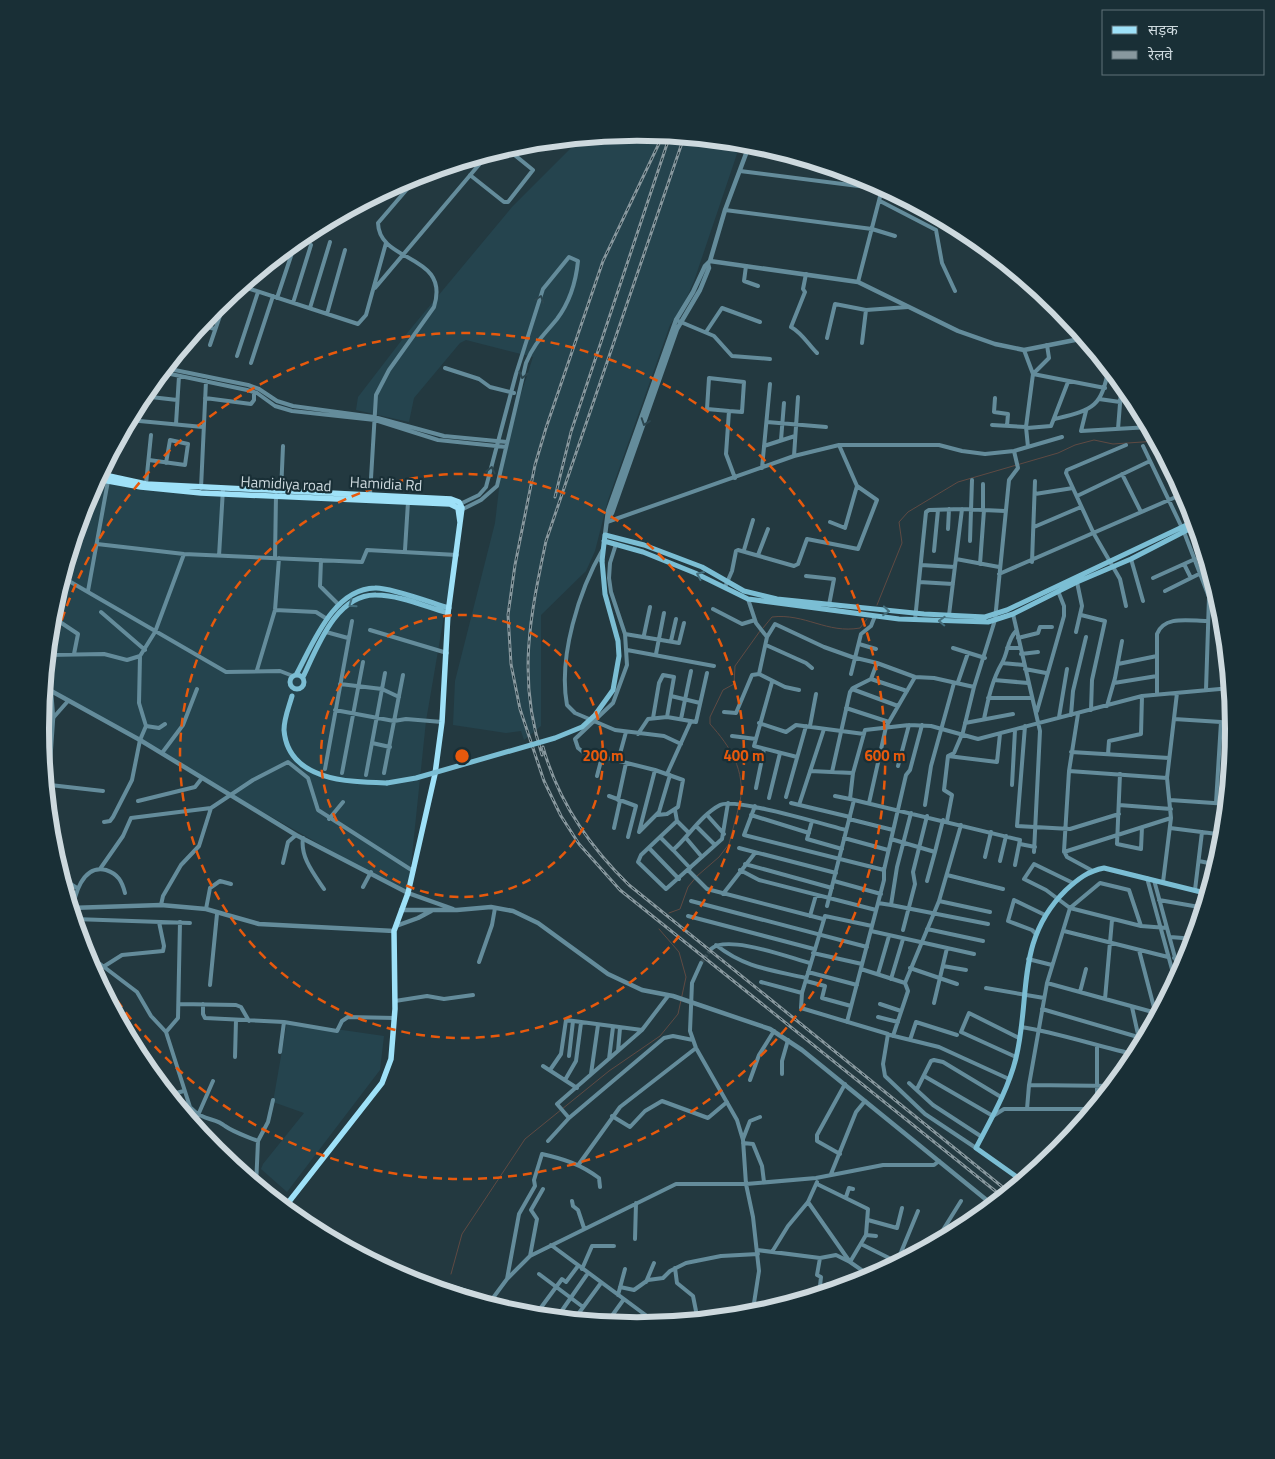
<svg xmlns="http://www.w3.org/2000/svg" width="1275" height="1459" font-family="'Titillium Web','Noto Sans Devanagari',sans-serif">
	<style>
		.built { fill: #25444e }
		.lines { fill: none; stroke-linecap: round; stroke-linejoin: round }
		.stream { stroke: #5f4a43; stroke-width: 1 }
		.minor-tunnel { stroke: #3c5158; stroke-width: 4; stroke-dasharray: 4 2; stroke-linecap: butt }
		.minor { stroke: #648c9b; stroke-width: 4 }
		.tertiary { stroke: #648c9b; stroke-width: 4.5 }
		.secondary { stroke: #7bbed4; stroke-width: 5 }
		.primary { stroke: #9ee1f8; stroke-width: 5.5 }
		.rail-casing { stroke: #88989e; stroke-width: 3 }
		.rail { stroke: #192f36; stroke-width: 1; stroke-dasharray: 4; stroke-linecap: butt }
		.secondary-bridge { stroke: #7bbed4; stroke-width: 5 }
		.oneway { stroke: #2c464f }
		.oneway2 { stroke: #456f7d }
		.ring { fill: none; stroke: #e8590c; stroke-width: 2.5; stroke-dasharray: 9 6 }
		.labels { text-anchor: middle; stroke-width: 4.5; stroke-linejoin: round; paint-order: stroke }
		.street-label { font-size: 15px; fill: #cdd9de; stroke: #192f36 }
		.rim { fill: none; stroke: #cdd9de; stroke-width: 6 }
		.centre { fill: #e8590c; stroke: #192f36; stroke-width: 2.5 }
		.ring-label { font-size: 15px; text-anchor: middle; font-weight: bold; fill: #e8590c; stroke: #192f36; stroke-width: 4.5; stroke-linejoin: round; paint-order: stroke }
	</style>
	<rect width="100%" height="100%" fill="#233940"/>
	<path class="built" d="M638,132L741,142L694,281L684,304L670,325L608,500L595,551L586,571L541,615V726L524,740L521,731L506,733L453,725L455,681L495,523L504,446L533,357L466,340L460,343L414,398L409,422L356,410L358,397L408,332L512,207L582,137Z
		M99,475L111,479L463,505L426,721L408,894L50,692L53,850L40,729L52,613L86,501Z
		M287,1022L384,1036L380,1070L287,1192L261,1169L263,1164L304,1113L273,1102Z"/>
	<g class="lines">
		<path class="stream" d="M877,605L902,543L899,522L908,512L958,482L1058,453L1075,445L1094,440L1113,444L1157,441
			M763,628L772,617C805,613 827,634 860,628L867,619
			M740,802C746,771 730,746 710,724V717L723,690L734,684L735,666L760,631
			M669,913L680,909L688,887L697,876L719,857L729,844L739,806
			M451,1274L462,1234L525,1139L609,1071L660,1036L678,1014L686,977L679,952L659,929"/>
		<path class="minor-tunnel" d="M701,963L711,949"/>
		<path class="minor" d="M740,171L882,189
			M470,175L504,202H508L533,170L506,148
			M880,201L936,230L942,263L955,291
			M725,210L872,229L895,236
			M746,266L744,281L758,286
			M806,274L803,289L805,292L791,327C802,333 808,344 817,353
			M858,282L882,189
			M241,286L358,324L366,315L386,243
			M375,288L488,154
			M277,298L296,241
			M293,303L311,245
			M310,308L330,242
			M327,314L345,250
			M676,320L714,336L732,356L770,359
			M200,325L215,329
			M706,332L722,308L760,322
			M827,338L835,304L866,310L908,307
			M862,343L866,310
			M210,345L226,298
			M1024,350L1033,374L1026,427L1028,447
			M237,356L258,292
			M251,363L273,296
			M165,368L248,385L259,389L277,401L293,406L374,417L444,436L507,442
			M445,368L479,379L490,387L514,393
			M161,372L247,390L257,393L275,406L292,411L375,420L438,440L506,447
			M1033,374L1105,388
			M1033,374L1049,358L1047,345
			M142,396L177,400
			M205,398L251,404L254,400V392
			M995,398L994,412L1008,414L1007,426
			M1099,399L1120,402
			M729,411L707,409L709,378L744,382L742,412L729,411L726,454L735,478
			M1086,411L1081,431L1150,427
			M1055,419C1094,409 1101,408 1109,367
			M129,420L203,427
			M767,422L826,427
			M176,424L179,376
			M992,425L1026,427
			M1027,428L1051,426L1068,382
			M1118,429L1121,391
			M781,440L784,403
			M1126,445L1067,470L1066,473L1094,534L1120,579L1126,606
			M764,446L795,436
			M1143,446L1184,532L1209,597L1206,690
			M794,456L798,397
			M149,460L185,465L188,444L170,440L166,463
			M762,468L770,384
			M1122,474L1141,512
			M102,476L108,460
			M146,484L151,435
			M201,488L206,381
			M281,492L283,446
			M1035,494L1073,488
			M370,495L376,395L389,370L434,307C451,253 379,264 378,223L420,174
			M1077,496L1150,461
			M458,505L479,495L486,487L516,374L543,289L569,257L578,261C576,281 569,303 557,319C544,335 534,343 526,363L497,486L481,500L461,510
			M983,510V484
			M607,522L794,456L839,445H939L962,451L985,454L1014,451L1062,437
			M830,522L845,528L857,486
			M1034,527L1081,507
			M948,529L949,509
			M970,541L972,480
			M97,544L184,554L362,562L367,550L457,555
			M616,544L610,563L609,578L611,592L625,634L627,665L613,703L575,739L578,748L583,752L655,770L683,780L678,807L667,814L657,815
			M603,549C579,590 558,657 567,705L575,713L615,730L664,736L681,744
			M405,550L408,502
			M744,550L753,520
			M934,551L938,510
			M758,555L768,529
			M219,556L223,489
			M275,558L276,495
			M956,559L999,567
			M1131,559L1143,601
			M321,560L320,586L339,605
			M1032,562L1035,481
			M980,564L984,510
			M1184,564L1191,578
			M921,565L955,567
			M999,574L1185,493
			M806,576L834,579L829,605
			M62,577L226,672L280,671L293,676
			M1153,578L1195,559
			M919,582L953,584
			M725,587L732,571L736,551L738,550L794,566L798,564L807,539L858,549L877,500L857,486L839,445
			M88,591L108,481
			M1165,591L1201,573
			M748,599L756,623L767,637
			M1209,602H1220
			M713,609L742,624L755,620
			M275,610L316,612L327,619
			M101,612L145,650
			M1013,614L1040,731L1034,852
			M949,615L962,509
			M1081,615L1105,621L1092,680L1091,710
			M51,616L78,634L74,654
			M915,620L926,512L929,510L962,509L1005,511
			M370,630L447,653
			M326,632L348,638
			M1076,632L1082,606L1077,582
			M625,634L679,643L684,623
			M644,635L650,607
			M1018,638L1038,633L1040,627H1052
			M671,641L676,619
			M859,644L876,649
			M766,645L806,663L812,668
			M953,648L985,658
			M1007,648H1020
			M627,650L714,666
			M656,654L664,613
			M1021,654L1038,652
			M47,655L104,654L127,660L140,656
			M1002,663L1024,665
			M1118,664L1157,656
			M1025,669L1046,673
			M257,670L275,610L279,558
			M851,674L861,634L871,626L875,616
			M871,679L907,691
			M994,680L1028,683
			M772,682L754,746L797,757
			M958,682L968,653
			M1114,683L1157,676
			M340,684L382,689L399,697
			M852,689L898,706
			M799,690L785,687L759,674L767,637L775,624L824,647L852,657L877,663L915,677L934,678L974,687
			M1157,694V634C1164,615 1190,621 1207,621
			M671,696L700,703
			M988,698H1032
			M1107,706L1115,678L1122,641
			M846,708L889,722
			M335,710L394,721L406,719L442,722
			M1037,711L1064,616V606L1058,591
			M724,712L736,713L752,675L759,674
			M1078,714L1069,771L1064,851L1067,857L1091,870
			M1071,715L1073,691L1086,637
			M1059,717L1067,669
			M53,718L68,701
			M653,718L659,683L663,675L674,677L667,717
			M681,719L691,671
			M984,719C988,700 992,680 1002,663C1008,653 1007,640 1016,631
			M1174,719L1221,722L1216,803
			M759,723L786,732L796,725L864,734
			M965,723L1013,714
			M146,726L159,728L165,724
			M810,726L816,694
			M1025,726L1017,826L1070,829L1119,814
			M638,734L648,719L667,717L696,722L707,673
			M732,736L756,739
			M372,743L390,747
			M1071,752L1169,758
			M162,753L183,725L197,689
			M1108,754L1109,741L1141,734L1142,696
			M948,756L997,762L1000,734
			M618,761L626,732
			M898,766L909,725
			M325,769L352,621
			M655,770L639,832L659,812L670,775
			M810,771L853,773
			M1069,771L1167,778
			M832,772L850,692L853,688L871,679L877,663
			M342,773L363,662
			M384,773L403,675
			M667,774L691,721
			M1120,774L1117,844L1141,849L1142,827
			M366,775L385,673
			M597,776L602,757
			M50,785L103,791
			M1012,785L1015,730
			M756,788L764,749
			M609,796L636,806L628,837
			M835,796L850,799
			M786,797L806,726
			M769,798L780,753
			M618,800L626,763
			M854,800L1020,840L1015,865
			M1170,800L1228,804
			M138,801L195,787L202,778
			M791,803L850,817
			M869,803L886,727L915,677
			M799,805L824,729
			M925,805L931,766L954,683
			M1119,805L1171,809
			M755,806L744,835L884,870
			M675,810L677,821L689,833
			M707,815L724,834
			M751,815L809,833
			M329,819L343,802
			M849,819L893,830
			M677,821L660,837L673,850C689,836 701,815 720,805C734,797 826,825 846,830
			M812,821L807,839L842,849
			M947,821L952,795L944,790L948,756L954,753L963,732L974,687L995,620L1009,480L1018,468L1014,451
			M104,822L110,821L113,817L132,780L140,740L146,726L139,703L140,656L155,632L184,554
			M696,826L715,845
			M614,828L620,801
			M1170,828L1225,835
			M660,837L641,855L638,862L666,889L722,839L728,803
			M303,838C300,857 314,874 324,889
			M686,838L702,857
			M844,838L888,850
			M891,839L935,852L943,820
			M1020,844L1035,847
			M649,848L679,879
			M739,848L836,873
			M673,850L690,868
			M1064,852L1171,818
			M985,857L991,832
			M1000,861L1006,836
			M1199,861L1218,865
			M283,863L288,842L296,835
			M745,864L832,888
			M100,869L123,836L131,818L211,808L253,780L288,762L308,778L318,810L413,871
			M688,870L707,889L823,919
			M740,870L759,880L876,910
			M947,875L1003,889
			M61,878L77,888
			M1147,878L1176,984
			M1154,880L1180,976
			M834,881L881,894
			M927,881L935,852
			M1163,882L1171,818L1167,778L1177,693
			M1073,883L1034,864L1024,879L1046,890L1070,908L1141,926L1167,928
			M363,887L371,872
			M1195,890L1202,832
			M723,894L755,853
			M1159,900L1205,908
			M691,901L867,947
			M939,901L990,912
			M878,903L891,905L897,867L911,813
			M161,905L163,896L181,865L199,846L211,808
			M891,905L988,924
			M827,906L854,800L850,799L853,773L865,730L909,725L931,726L978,739L1142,696L1231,688
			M206,909L210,888L220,881L231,884
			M72,914C74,896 82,864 106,870C118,874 122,881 125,893
			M688,916L814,949
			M810,916L816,895
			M74,919L190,923
			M872,926L825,916L802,993L801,1008L888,1034L883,1064L885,1076L925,1114L976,1148
			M927,929L983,941
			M903,930L915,884L913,872L927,816
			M871,931L974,954
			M1064,931L1168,957
			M1036,934L1032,930L1008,921L1014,900L1045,915
			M1170,937L1195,939
			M716,945C745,968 772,970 806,978
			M711,949C727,934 790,958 810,963
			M1139,950L1157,1019
			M83,951L137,992L151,1016L166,1032L190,1107C204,1122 214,1117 225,1126C235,1133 246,1136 258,1141
			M813,953L862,964
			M1174,958L1189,959
			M1028,959L1052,965
			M479,962L492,925L495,908
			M701,963L692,983L690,1031L696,1048L737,1120L743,1140L746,1184L753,1217L759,1271L752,1316
			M943,966L966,970
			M103,967L122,955L163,951L164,946L159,922
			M910,968L957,984
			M861,969L905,983
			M808,972L857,985
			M878,974L889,936
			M891,979L903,939
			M806,981L825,986L822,998L851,1006
			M761,982L802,993
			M1047,983L1160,1014
			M210,985L217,914
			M986,988L1044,998
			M1080,992L1086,969
			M1105,999L1112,920
			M395,1001L427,996L444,999L473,995
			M934,1003L947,948
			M179,1004L236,1005L241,1007L249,1021
			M203,1004V1014L205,1018L284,1022L337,1031L342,1021L348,1017L395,1018
			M880,1004L901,1011
			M1132,1007L1141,1048
			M1042,1009L1138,1037
			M878,1017L898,1022
			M847,1022L884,880V870L906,775L910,770L922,725
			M1021,1027C1060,1033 1099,1047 1138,1055
			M166,1032L178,1018L180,922
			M890,1035L939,1047L1009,1079
			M893,1036L908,991L905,983L939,901L961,825
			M910,1040L916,1022L957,1035
			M618,1051L620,1028
			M280,1052L284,1022
			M569,1056L573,1021
			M235,1057L236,1020
			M1016,1057L961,1032L969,1013L1019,1038
			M609,1059L613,1027
			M543,1066L577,1088
			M550,1070L561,1054L566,1020L642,1030
			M591,1074L598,1025
			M782,1074V1061L788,1040
			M924,1076L993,1116L1004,1109H1095
			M565,1080L576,1061L581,1023
			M750,1080L759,1055L774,1031
			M909,1083L933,1105L982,1137
			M1029,1085L1114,1086
			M917,1089L931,1061L934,1060L943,1062L1001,1097
			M168,1095L184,1091
			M1097,1107V1046
			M1027,1109L1029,1085L1047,983L1070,908L1100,883L1129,890L1141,926
			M612,1116L630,1127L645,1111L662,1101L708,1118L727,1102
			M569,1118L664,1038L673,1036L693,1040
			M191,1123L195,1122L213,1081
			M743,1139L750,1121L760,1117
			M548,1141L569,1118L557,1104L642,1030L668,996
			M743,1143L753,1144L762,1166L764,1182
			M840,1154L817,1141V1135L845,1084
			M579,1164L620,1107L696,1048
			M831,1174L856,1112L865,1101
			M256,1186L258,1141L268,1122L273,1100
			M846,1197L849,1188L853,1189
			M572,1201L573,1206L578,1210L584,1228
			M808,1202L850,1262L873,1278
			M868,1220L897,1228L902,1208
			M975,1222L987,1200
			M866,1235L876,1236
			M635,1239L636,1203
			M861,1244L897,1262L918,1211
			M551,1245L659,1325
			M933,1246L961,1201
			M757,1250L820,1258L836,1255L850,1262L866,1235L868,1209L817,1184
			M772,1252L788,1226L808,1202L817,1182
			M530,1256L537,1219L531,1210L543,1189
			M820,1258L817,1275L821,1277L820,1286L825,1288L828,1284L841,1289
			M675,1268L677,1283L693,1296L698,1321
			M582,1269L592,1246H614
			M539,1274L583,1307
			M507,1279L519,1214L535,1186L534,1180L542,1154C564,1159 580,1164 599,1178L600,1187
			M646,1282L654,1263
			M620,1287L634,1290L648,1280L663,1278L670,1271L686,1263L721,1256L758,1254
			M618,1295L625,1269
			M490,1302L507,1279L530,1256L676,1184H746L816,1178L883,1165H934L939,1161
			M534,1317L562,1279L566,1282L578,1266
			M556,1319L588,1273
			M573,1321L601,1283
			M606,1324L624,1299
			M644,1326L650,1318"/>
		<path class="tertiary" d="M710,261L725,210L750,143
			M608,518L612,513L677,329L700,290L709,268L708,264
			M605,535L608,511L676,320L693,292L705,266L710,261L858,282L958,331L995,344L1024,350L1085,338
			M44,687L140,740L296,835L408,893L453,909
			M47,803L53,718L51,691
			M70,908L161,905L206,909L259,924L394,931
			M401,910H457L491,907L513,911L538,923L608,974L642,990L673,996L770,1029L802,1050L994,1206
			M396,926L418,918L431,911"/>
		<path class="secondary" d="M604,541L643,552L695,573L748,599L899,619L988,622L1013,614L1077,582L1131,559L1197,525
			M602,561L605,535L644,545L702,567L744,591L777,599L924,614L985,617L1007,610L1195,521
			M290 682a7 7 0 1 1 14 0a7 7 0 1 1-14 0Z
			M296,675C313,644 333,589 375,588C390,587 432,603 449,608
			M303,677C317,648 336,594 376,595C400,595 426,607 448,613
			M292,696C289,707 284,718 284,730C288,781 349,782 387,783
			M1024,1182L976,1148C991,1119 1008,1090 1016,1058C1031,996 1015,940 1066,890C1078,879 1088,871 1104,868L1209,894"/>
		<path class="primary" d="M100,474L146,484L451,499L459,502L462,508L448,613L442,722L435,774L408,893L394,931L395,1009L391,1059L382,1083L284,1208
			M97,479L141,487L201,493L450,504L458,508L460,522
			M373,1263L473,1294L488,1301
			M484,1304L488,1301L492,1307"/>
		<g class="rail-casing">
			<path id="rail" d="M663,135L603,261L546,428L535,465L515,565L508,615L511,664L520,709L544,781L561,816L579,844L620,890L1004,1198
				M555,497L571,432L670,135
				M543,747C558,801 589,846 629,885L1010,1193
				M542,755C517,679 530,617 546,541L684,137"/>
		</g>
		<use href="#rail" class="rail"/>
		<path class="secondary-bridge" d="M387,783L416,778L555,738L582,727L595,715L613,690L619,656L618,641L605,594L602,561"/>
	</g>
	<defs><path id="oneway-chevron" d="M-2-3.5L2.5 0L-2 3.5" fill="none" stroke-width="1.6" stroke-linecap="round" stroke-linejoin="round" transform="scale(1.25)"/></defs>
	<g class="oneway">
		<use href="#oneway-chevron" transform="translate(540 299) rotate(-72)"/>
		<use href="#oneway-chevron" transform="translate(523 375) rotate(104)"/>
		<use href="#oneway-chevron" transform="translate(645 422) rotate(109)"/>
		<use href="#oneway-chevron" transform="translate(491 470) rotate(-77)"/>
	</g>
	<g class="oneway2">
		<use href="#oneway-chevron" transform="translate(700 575) rotate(-156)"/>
		<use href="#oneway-chevron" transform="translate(352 604) rotate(145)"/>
		<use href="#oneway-chevron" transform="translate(886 611) rotate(5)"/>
		<use href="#oneway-chevron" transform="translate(942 621) rotate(-178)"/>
	</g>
	<g class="ring">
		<circle cx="462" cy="756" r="141"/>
		<circle cx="462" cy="756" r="282"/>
		<path d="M44 693A423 423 0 1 1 79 935"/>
	</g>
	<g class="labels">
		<g class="street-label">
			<text transform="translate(286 484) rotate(3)" y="5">Hamidiya road</text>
			<text transform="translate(386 484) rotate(3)" y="5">Hamidia Rd</text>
		</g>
	</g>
	<path d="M0 0H1275V1459H0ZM49 729a588 588 0 1 1 1176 0a588 588 0 1 1-1176 0Z" fill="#192f36" fill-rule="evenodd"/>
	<path class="rim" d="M49 729a588 588 0 1 1 1176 0a588 588 0 1 1-1176 0Z"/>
	<circle cx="462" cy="756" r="8" class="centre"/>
	<g class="ring-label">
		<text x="603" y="761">200 m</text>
		<text x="744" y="761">400 m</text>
		<text x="885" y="761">600 m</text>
	</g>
	<rect x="1102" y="10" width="162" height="65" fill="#192f36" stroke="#617379"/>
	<rect x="1112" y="26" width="25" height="8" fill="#9ee1f8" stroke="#617379"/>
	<text x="1148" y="35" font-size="15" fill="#cdd9de">सड़क</text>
	<rect x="1112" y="51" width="25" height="8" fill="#88989e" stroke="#617379"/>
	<text x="1148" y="60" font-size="15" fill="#cdd9de">रेलवे</text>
</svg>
